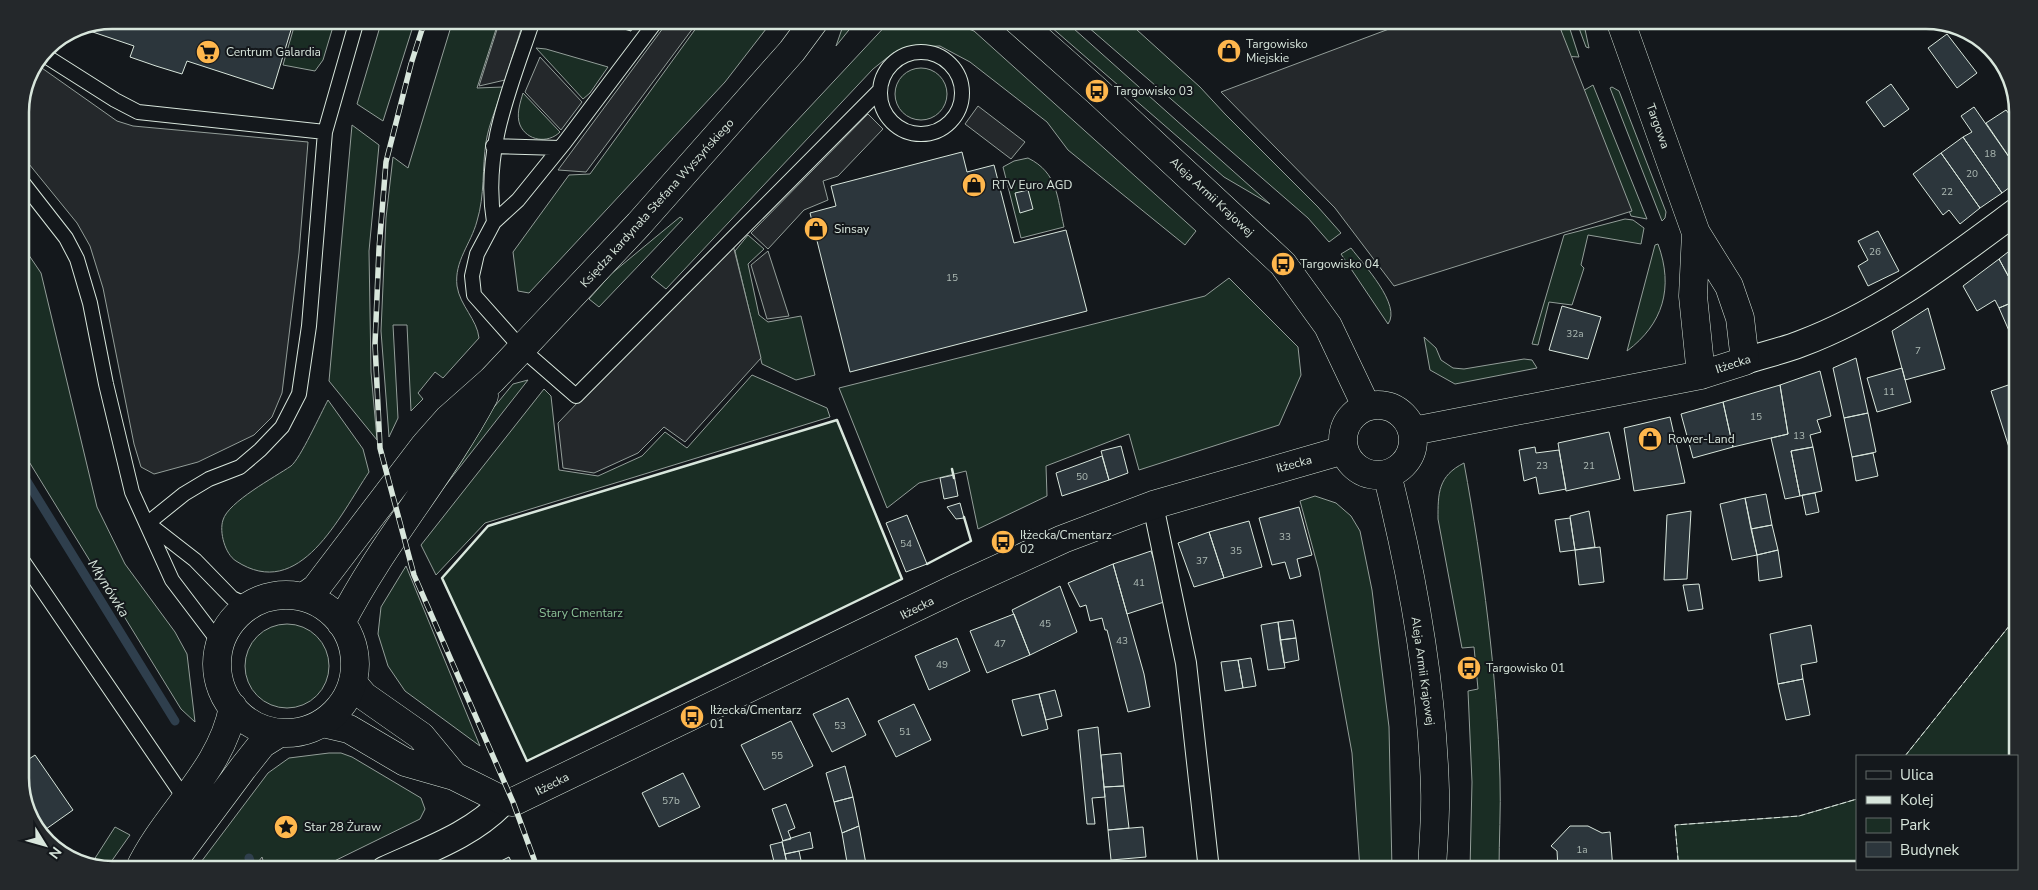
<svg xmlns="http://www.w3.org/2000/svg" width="2038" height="890" font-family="'Nunito Sans',sans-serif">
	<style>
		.green { fill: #1a2d24; stroke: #939e99 }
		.parking { fill: #24282b; stroke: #939e99 }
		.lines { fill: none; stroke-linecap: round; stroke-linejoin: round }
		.stream { stroke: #2f3f4d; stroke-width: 9 }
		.building { fill: #2c363c; stroke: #d8e6dc }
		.service-casing { stroke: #d8e6dc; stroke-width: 16 }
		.pedestrian-casing { stroke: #d8e6dc; stroke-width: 22 }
		.minor-casing { stroke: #d8e6dc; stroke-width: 28 }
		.tertiary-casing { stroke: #d8e6dc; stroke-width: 29 }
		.secondary-casing { stroke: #d8e6dc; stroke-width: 29 }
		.service { stroke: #14181c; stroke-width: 14 }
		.pedestrian { stroke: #14181c; stroke-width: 20 }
		.minor { stroke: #14181c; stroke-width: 26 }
		.tertiary { stroke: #14181c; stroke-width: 28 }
		.secondary { stroke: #14181c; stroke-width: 28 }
		.rail-casing { stroke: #d8e6dc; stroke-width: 5.5 }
		.rail { stroke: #14181c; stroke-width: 4; stroke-dasharray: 11; stroke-linecap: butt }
		.fence { stroke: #d8e6dc; stroke-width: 1; stroke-dasharray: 6 2.5; stroke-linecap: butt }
		.wall { stroke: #d8e6dc; stroke-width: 2.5 }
		.labels { text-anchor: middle; stroke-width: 4; stroke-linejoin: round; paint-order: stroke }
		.number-label { font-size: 10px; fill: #adbab4 }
		.poi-label { font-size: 12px; fill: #d8e6dc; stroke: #14181c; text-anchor: start }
		.street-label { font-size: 12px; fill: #d8e6dc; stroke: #14181c }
		.park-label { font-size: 12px; fill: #8ac095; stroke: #14181c }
		.water-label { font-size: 14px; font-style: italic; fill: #d8e6dc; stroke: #14181c }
		.rim { fill: none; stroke: #d8e6dc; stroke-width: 2.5 }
	</style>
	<rect width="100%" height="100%" fill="#14181c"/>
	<path class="green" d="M296,20H335L323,60L315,71L283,65Z
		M382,20H415L383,121L357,104Z
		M453,20H499L477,88L503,87C498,104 489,123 486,142C482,168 485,195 477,221C471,244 454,261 457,286C460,306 477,319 479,338L443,378L435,372L418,393L423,399L411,411L407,325H393L398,418L389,437L381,331L386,218L393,157L408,168Z
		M702,20H773L725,82L529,293L518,291L513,252L569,175L590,174Z
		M846,20H857L836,46L844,23Z
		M891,20H944L974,31L1196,231L1185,245L1068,150L1047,122L970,62L940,46L913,47L893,53L873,69L666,289L651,277Z
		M1043,20H1064L1270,204L1224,177Z
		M1080,20H1126L1200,87L1225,114L1318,207L1341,233L1329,242L1308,218Z
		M1557,20H1567L1579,57L1562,56L1561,31Z
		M1576,20H1583L1589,48L1586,47Z
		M536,48L546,49L608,67L590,93L583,99Z
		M895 94a26 26 0 1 1 52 0a26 26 0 1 1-52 0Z
		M1593,85L1647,219L1631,216L1593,112L1576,95Z
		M1612,87L1619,91L1666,212L1665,218L1662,221L1610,88Z
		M523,93L560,132C548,144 527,141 520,125C516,115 520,103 523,93Z
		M352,125L379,145L369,251L371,372L377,440L329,381Z
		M1028,158C1058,173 1057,197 1064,227L1021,238L1003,167L1014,161Z
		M680,217L683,219L599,307L589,299L611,274Z
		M1625,219L1633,220L1644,228L1641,244L1588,235L1581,265L1584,268L1572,305L1549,302L1538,345L1532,344L1564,235Z
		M748,235L764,249L748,264L759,315L768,322L801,316L815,375L796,380L762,364L735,251Z
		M20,242L41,273L97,507L125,564L175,632L187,654L195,722L181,709L20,447Z
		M1658,244C1674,288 1663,324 1627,351L1655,245Z
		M1351,248C1363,264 1402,305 1388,324L1341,254Z
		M1229,278L1298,347L1301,375L1279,425L1139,470L1129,434L1046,466L1047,496L978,529L966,471L919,483L887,508L839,388L1205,296Z
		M1424,337L1436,348L1441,360L1453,368L1464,369L1524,359L1532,360L1537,368L1455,384L1430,370Z
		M752,375L827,408L830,417L485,523L436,575L421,545L544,389L551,396L559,470L598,476L642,456L665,432L687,448Z
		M528,380L409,532L490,412L513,384Z
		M328,400L363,449L369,472C340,515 300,603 236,561C225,554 219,532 223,520C228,502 275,477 291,466C300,459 321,413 328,400Z
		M837,420L902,579L527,761L442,578L488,526Z
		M1464,463C1483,567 1497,673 1500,779C1501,809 1499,840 1499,870H1470L1472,782L1468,691L1478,689L1474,647L1462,648L1438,519C1438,493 1438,476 1464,463Z
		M1315,496L1336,503L1351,516L1360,531L1372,590L1389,727L1392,870H1360L1352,753L1319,571L1300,501Z
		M406,566L480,746L405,691L388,666L378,634L381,607Z
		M2018,615L2017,767V756H1905Z
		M245 666a42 42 0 1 1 84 0a42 42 0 1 1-84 0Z
		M329,753H341L352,757L421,798L425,809L420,819L316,870H266L262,857L252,870H195L268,773L289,758Z
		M1857,799V869H1930L1679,870L1675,825L1799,816Z
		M115,827L130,835L106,869L90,866Z"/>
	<path class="parking" d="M500,20H524L505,80L479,86Z
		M669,20H699L586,172L558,170Z
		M1413,20H1557L1632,211L1394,286L1335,208L1221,92Z
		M540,57L582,102L561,130L525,92Z
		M39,66L117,121L133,126L308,142L299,253L282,393L272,417L254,435L198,462L154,474L141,467L134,444L103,288L90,246L77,223L20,153V106Z
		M978,106L1025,142L1011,159L965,124Z
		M868,114L883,129L838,176L823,181L828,200L804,210L768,249L751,233Z
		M732,241L761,358L685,442L664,427L638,453L594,473L563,468L558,423Z
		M768,251L789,316L767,319L751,265Z"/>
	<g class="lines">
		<path class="stream" d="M20,470L175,721
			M249,858L253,870"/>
	</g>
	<path class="building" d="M112,20H294L273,89L187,61L182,74L156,66L130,57L134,46L78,27Z
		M593,20H634L631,31Z
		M1947,34L1977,73L1957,88L1928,48Z
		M1986,47L2002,61L2011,86L1984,49Z
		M1891,84L1909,109L1884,127L1866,102Z
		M1974,107L2018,170V181L2002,193L1963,137L1972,132L1961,116Z
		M2006,110L2018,125V170L1986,123Z
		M1963,137L2002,193L1980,208L1941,153Z
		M962,152L967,172L994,165L1014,243L1066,230L1087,311L850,372L810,213L836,206L831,186Z
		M1941,153L1980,208L1960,224L1949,210L1943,215L1913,174Z
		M1028,190L1033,209L1020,213L1015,193Z
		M1878,231L1899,271L1868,286L1858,266L1868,260L1858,241Z
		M2017,245L2018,246V294L1999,259Z
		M1999,259L2018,294V300L1999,308L1995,300L1977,311L1963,286Z
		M2018,300V348L2017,349L1999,308Z
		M1562,306L1601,317L1588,359L1549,350Z
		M1928,308L1945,369L1905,380L1892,331Z
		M1856,358L1868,413L1844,418L1833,368Z
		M1902,368L1911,402L1877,412L1867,378Z
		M1820,371L1831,416L1817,420L1821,432L1810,435L1813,447L1791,451L1800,496L1785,499L1771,438L1788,434L1780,385Z
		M2014,383L2018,394V462L2014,463L1991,391Z
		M1780,385L1788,434L1733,447L1723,402Z
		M1723,402L1733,447L1693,458L1681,414Z
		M1868,413L1876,452L1852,457L1844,418Z
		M1670,417L1685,483L1634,491L1624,428Z
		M1609,432L1620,479L1566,491L1558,443Z
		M1121,446L1128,473L1109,480L1101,451Z
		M1535,447L1536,453L1559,450L1566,489L1539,494L1536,477L1524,481L1519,450Z
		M1813,447L1822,491L1800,496L1791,451Z
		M1873,453L1878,476L1856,481L1852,457Z
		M1102,456L1109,480L1062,496L1056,473Z
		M954,475L958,496L944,499L940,478Z
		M1815,493L1819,512L1806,515L1802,495Z
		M1766,494L1772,525L1751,529L1745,498Z
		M1745,498L1757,555L1732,560L1720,504Z
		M960,503L964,518L956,519L947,507Z
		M1299,507L1312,555L1297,559L1301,576L1290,579L1285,562L1272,565L1259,518Z
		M1589,511L1595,547L1575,550L1570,516Z
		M1691,511L1687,579L1664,580L1667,515Z
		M907,515L927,564L906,572L886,523Z
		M1570,518L1575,550L1560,552L1555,520Z
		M1249,521L1262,567L1224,578L1209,532Z
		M1772,525L1778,550L1757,555L1751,529Z
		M1209,532L1224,578L1194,587L1178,543Z
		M1600,547L1604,582L1579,585L1575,550Z
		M1778,550L1782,577L1759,581L1757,555Z
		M1151,551L1167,601L1127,614L1113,564Z
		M1113,564L1144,674L1150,707L1128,712L1107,630H1105L1102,618L1090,621L1086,605L1080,607L1068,583Z
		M1699,584L1703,609L1688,611L1683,585Z
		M1060,586L1077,632L1030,655L1012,610Z
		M1014,614L1030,655L987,673L970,631Z
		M1293,620L1296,638L1280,640L1278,622Z
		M1278,622L1285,668L1268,670L1261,625Z
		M1811,625L1817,662L1801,665L1803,679L1778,684L1770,634Z
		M957,638L970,671L929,690L915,656Z
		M1296,638L1299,660L1284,663L1280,640Z
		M1251,658L1256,686L1243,688L1238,660Z
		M1238,660L1243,688L1225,691L1221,662Z
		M1803,679L1810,715L1786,720L1778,684Z
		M1055,690L1062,716L1046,720L1039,694Z
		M1039,694L1048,729L1022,736L1012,700Z
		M848,698L866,735L832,752L813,714Z
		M914,704L931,740L896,757L878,721Z
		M791,721L813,766L764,790L741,745Z
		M1098,727L1105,797L1092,798L1095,824H1087L1078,730Z
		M1121,753L1124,786L1104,787L1101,755Z
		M35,755L73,810L39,834L20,784V765Z
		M845,766L853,797L834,802L826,773Z
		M683,773L700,807L659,827L642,793Z
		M1124,786L1129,828L1108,830L1104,787Z
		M853,797L859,826L842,833L834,802Z
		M786,804L795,828L788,831L791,839L783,841L772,809Z
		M859,826L866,864L848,868L842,833Z
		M1570,826H1588L1602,833L1610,832L1613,870H1553L1558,869L1557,851L1551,846Z
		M1143,827L1146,857L1111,860L1108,830Z
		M810,832L813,848L785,854L782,841Z
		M782,842L788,867L776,870L770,845Z
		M799,851L803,870H788L785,854Z
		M509,857L515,870H483Z"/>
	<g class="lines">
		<g class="service-casing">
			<path id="service" d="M533,20C511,86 482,150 494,222L518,200L565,142L657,20
				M1213,20H1215
				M880 93a41 41 0 1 1 82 0a41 41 0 1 1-82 0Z
				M44,55L115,100L138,112L325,132L309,326L299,394L282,427L260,450L240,467L209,479L184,494L148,523
				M325,132L357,20
				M493,146L560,148
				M20,179L66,238L77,259L90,303L106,384L132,492L172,580L219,642
				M494,222L477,254L472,276L474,295L522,349L576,396L880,90
				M150,525L195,560L232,598L249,606
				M20,557L185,799"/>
		</g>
		<g class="pedestrian-casing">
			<path id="pedestrian" d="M1153,505L1186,663L1209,870"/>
		</g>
		<g class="minor-casing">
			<path id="minor" d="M1745,361C1763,355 1782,351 1800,344C1881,314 1949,261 2018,210
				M384,870C425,851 473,835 504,801"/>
		</g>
		<g class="tertiary-casing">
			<path id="tertiary" d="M1017,20L1097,91L1283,264L1328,326L1366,406
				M1696,233L1693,296L1701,375
				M1343 440a35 35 0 1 1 70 0a35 35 0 1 1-70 0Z
				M1413,431L1701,375L1745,361L1740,318L1729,286L1696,233L1620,20
				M1387,474C1413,577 1432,684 1435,790C1436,816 1433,844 1432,870
				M353,683L364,696L421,736L454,776
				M323,723L349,729L405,762L454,776L504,801L513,802L956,588L1063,539L1153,505L1344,450"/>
		</g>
		<g class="secondary-casing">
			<path id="secondary" d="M217 664a69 69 0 1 1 138 0a69 69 0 1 1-138 0Z
				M305,596L316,588L425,445L448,419L492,380L639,224L792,51L815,20
				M341,623C382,543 442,475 484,396
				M139,870C165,814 222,770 233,707
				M167,870L243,768L262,744L278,734"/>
		</g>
		<use href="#service" class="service"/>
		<use href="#pedestrian" class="pedestrian"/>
		<use href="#minor" class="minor"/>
		<use href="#tertiary" class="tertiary"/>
		<use href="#secondary" class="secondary"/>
		<g class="rail-casing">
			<path id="rail" d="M425,20L411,64L386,162L379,249L375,344L380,448L414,575L513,802L538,870"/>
		</g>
		<use href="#rail" class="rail"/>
		<path class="fence" d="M1905,756L2018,615
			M1679,870L1675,825L1799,816L1857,799"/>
		<path class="wall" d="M837,420L902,579L527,761L442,578L488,526Z
			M952,469L954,478
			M927,564L971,541L964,517"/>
	</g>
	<defs>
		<g id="shop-disc" transform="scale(1.25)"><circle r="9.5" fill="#ffb74d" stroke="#14181c"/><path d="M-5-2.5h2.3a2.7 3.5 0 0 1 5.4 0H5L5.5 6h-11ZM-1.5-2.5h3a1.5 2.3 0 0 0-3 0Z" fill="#111"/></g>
		<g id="supermarket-disc" transform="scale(1.25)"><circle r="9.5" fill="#ffb74d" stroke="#14181c"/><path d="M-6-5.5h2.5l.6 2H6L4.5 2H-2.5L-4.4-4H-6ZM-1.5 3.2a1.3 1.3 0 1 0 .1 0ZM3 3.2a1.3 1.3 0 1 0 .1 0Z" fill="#111"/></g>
		<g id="bus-disc" transform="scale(1.25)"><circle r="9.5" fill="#ffb74d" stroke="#14181c"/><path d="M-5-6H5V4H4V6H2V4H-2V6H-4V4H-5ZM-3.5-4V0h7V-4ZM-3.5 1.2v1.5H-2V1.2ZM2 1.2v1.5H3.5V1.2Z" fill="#111"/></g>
		<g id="sight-disc" transform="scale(1.25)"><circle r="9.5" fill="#ffb74d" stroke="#14181c"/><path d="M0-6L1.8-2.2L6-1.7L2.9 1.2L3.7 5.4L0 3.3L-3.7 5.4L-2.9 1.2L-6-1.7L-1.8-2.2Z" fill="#111"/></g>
	</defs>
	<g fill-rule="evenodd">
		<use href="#shop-disc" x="1229" y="51"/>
		<use href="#supermarket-disc" x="208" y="52"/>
		<use href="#bus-disc" x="1097" y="91"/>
		<use href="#shop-disc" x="974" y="185"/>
		<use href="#shop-disc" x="816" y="229"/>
		<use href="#bus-disc" x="1283" y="264"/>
		<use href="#shop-disc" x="1650" y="439"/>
		<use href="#bus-disc" x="1003" y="542"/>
		<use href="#bus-disc" x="1469" y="668"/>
		<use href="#bus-disc" x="692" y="717"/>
		<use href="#sight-disc" x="286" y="827"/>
	</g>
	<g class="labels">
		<g class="number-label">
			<text x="1990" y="157">18</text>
			<text x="1972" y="177">20</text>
			<text x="1947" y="195">22</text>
			<text x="1875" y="255">26</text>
			<text x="952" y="281">15</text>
			<text x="1575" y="337">32a</text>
			<text x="1918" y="354">7</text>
			<text x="1889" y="395">11</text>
			<text x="1756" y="420">15</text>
			<text x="1799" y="439">13</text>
			<text x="1542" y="469">23</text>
			<text x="1589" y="469">21</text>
			<text x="1082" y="480">50</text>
			<text x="1285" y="540">33</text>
			<text x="906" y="547">54</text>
			<text x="1236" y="554">35</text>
			<text x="1202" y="564">37</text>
			<text x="1139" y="586">41</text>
			<text x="1045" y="627">45</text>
			<text x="1122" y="644">43</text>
			<text x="1000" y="647">47</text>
			<text x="942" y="668">49</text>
			<text x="840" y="729">53</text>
			<text x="905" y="735">51</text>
			<text x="777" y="759">55</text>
			<text x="671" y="804">57b</text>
			<text x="1582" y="853">1a</text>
		</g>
		<g class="poi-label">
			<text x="1246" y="48">Targowisko<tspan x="1246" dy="14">Miejskie</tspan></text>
			<text x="226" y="56">Centrum Galardia</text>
			<text x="1114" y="95">Targowisko 03</text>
			<text x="992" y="189">RTV Euro AGD</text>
			<text x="834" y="233">Sinsay</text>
			<text x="1300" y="268">Targowisko 04</text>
			<text x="1668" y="443">Rower-Land</text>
			<text x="1020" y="539">Iłżecka/Cmentarz<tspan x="1020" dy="14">02</tspan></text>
			<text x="1486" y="672">Targowisko 01</text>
			<text x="710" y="714">Iłżecka/Cmentarz<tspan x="710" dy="14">01</tspan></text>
			<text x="304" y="831">Star 28 Żuraw</text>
		</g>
		<g class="street-label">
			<text transform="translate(1658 126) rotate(70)" y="4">Targowa</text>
			<text transform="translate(1212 197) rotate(43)" y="4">Aleja Armii Krajowej</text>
			<text transform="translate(657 203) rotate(-48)" y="4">Księdza kardynała Stefana Wyszyńskiego</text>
			<text transform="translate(1733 364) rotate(-18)" y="4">Iłżecka</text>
			<text transform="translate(1294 464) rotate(-15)" y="4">Iłżecka</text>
			<text transform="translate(917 608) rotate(-27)" y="4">Iłżecka</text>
			<text transform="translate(1423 671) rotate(82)" y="4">Aleja Armii Krajowej</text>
			<text transform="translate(552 784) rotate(-27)" y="4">Iłżecka</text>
		</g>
		<g class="park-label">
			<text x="581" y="617">Stary Cmentarz</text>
		</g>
		<g class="water-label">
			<text transform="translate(109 588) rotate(58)" y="5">Młynówka</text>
		</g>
	</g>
	<path d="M0 0H2038V890H0ZM112 29H1926A83 83 0 0 1 2009 112V778A83 83 0 0 1 1926 861H112A83 83 0 0 1 29 778V112A83 83 0 0 1 112 29Z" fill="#24282b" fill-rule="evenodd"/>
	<path class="rim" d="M112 29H1926A83 83 0 0 1 2009 112V778A83 83 0 0 1 1926 861H112A83 83 0 0 1 29 778V112A83 83 0 0 1 112 29Z"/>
	<rect x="1856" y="755" width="162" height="115" fill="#14181c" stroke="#626a69"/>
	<rect x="1866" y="771" width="25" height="8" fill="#14181c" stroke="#626a69"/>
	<text x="1900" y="780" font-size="15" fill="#d8e6dc">Ulica</text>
	<rect x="1866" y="796" width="25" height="8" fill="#d8e6dc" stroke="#626a69"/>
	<text x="1900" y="805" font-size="15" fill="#d8e6dc">Kolej</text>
	<rect x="1866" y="818" width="25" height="15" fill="#1a2d24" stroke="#626a69"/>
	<text x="1900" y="830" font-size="15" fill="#d8e6dc">Park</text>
	<rect x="1866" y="842" width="25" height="15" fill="#2c363c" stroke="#626a69"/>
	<text x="1900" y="855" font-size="15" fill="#d8e6dc">Budynek</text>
	<g transform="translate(45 845) rotate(127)" stroke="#14181c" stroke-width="4" paint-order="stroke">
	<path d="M0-4L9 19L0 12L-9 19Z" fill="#d8e6dc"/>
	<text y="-8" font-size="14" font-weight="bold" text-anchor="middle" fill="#d8e6dc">N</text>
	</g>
</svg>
